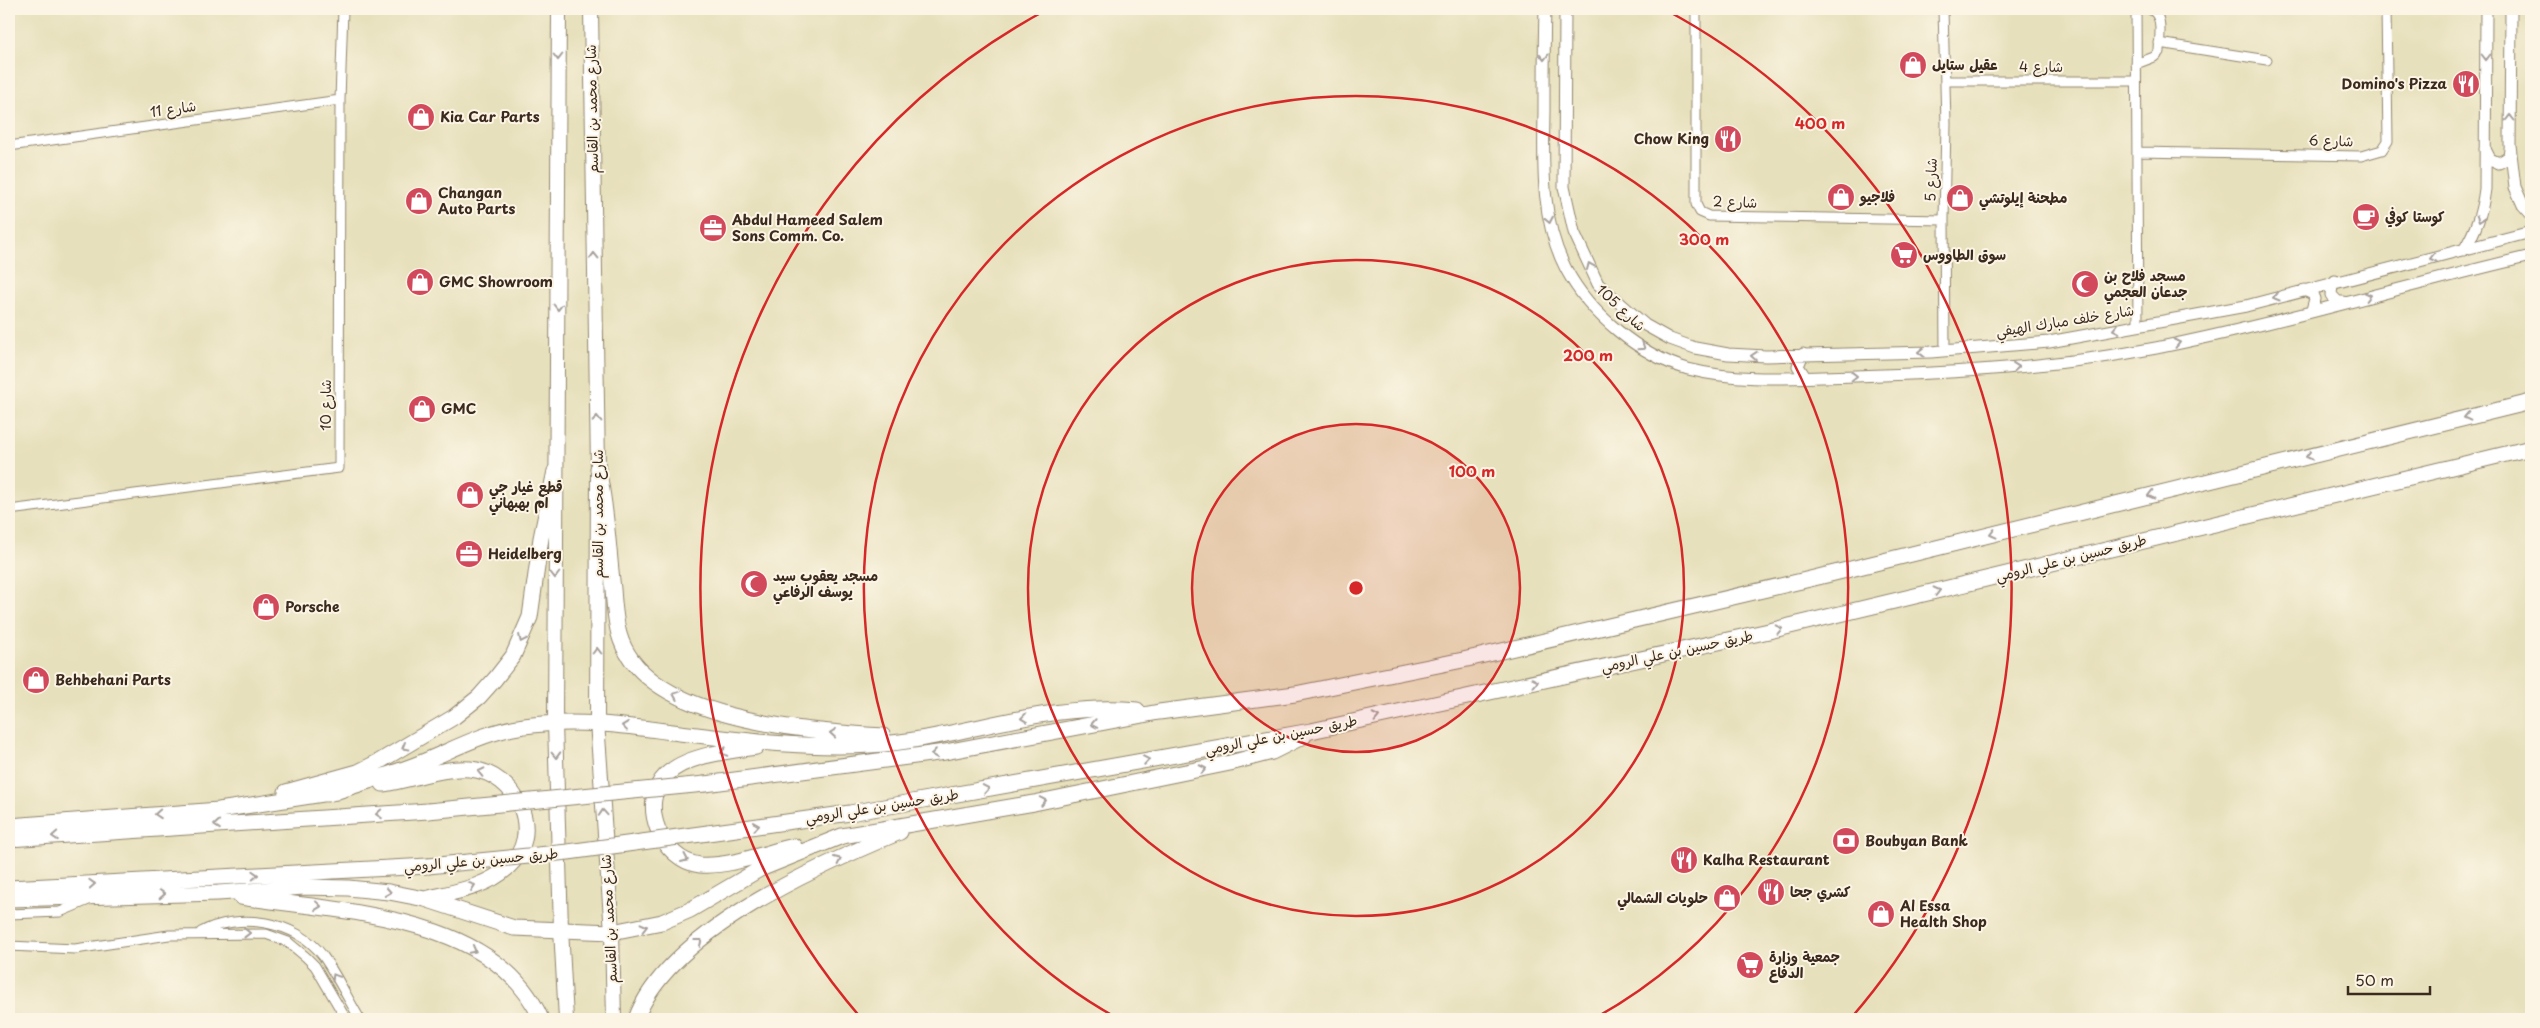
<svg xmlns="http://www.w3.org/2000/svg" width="2540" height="1028" font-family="'Playpen Sans','Playpen Sans Arabic',sans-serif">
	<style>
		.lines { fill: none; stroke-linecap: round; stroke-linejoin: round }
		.minor-casing { stroke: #91856d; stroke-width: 11 }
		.tertiary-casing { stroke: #91856d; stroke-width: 13 }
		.primary-casing { stroke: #91856d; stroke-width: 16 }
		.trunk-casing { stroke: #91856d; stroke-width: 17 }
		.minor { stroke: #fff; stroke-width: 9 }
		.tertiary { stroke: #fff; stroke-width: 11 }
		.primary { stroke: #fff; stroke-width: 14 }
		.trunk { stroke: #fff; stroke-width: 15 }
		.trunk-bridge-casing { stroke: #91856d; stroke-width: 17; stroke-linecap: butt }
		.trunk-bridge { stroke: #fff; stroke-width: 15 }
		.oneway { stroke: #a79f9a }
		.ring { fill: none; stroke: #d62828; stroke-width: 2.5 }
		.labels { text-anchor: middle; stroke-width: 4; stroke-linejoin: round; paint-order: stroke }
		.poi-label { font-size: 14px; font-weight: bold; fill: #3b2a1e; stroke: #fcf5e5; text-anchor: start }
		.street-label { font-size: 14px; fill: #3b2a1e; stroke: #fcf5e5 }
		.centre { fill: #d62828; stroke: #fcf5e5; stroke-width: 2.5 }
		.ring-label { font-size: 15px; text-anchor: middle; font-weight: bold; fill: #d62828; stroke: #fcf5e5; stroke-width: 4; stroke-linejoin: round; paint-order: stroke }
	</style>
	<rect width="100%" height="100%" fill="#fcf5e5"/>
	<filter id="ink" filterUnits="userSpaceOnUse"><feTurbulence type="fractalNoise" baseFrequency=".02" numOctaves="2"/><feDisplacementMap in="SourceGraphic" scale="10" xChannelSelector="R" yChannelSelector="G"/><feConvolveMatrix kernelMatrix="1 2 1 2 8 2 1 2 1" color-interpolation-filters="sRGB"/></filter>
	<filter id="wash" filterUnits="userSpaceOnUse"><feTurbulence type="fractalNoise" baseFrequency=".0096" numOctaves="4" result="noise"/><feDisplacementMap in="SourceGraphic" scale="20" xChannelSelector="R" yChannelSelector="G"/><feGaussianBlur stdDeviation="1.12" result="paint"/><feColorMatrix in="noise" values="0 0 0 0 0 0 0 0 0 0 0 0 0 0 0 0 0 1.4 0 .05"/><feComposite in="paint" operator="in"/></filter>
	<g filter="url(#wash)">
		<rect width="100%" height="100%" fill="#e7e0bc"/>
	</g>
	<g filter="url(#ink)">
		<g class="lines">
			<g class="minor-casing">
				<path id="minor" d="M1696,9V204L1700,212L1709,216L1944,220
					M1943,9L1946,124L1944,220L1945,351
					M2136,9L2138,325
					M2159,43L2267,60
					M2136,64L2154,57L2159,52C2159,37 2165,14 2149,9
					M1945,81H2136
					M9,146L340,100
					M2137,152L2361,156L2382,150L2388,141L2386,9
					M9,510L339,468L340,100L343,9
					M9,914L60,912L91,899
					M201,932C238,912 296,920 323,956C337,976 348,999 360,1019
					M9,946L75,949L169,935L266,934L288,942L306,957L315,966L346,1019"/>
			</g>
			<g class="tertiary-casing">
				<path id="tertiary" d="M1545,9C1544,43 1544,77 1544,112C1543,165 1541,221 1566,269C1590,314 1639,355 1688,369C1742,383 1799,377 1855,376C1956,373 2056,367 2156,348C2282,323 2406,285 2531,256
					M1565,9L1564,187L1574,232L1598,284L1645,325L1670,339L1695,348L1728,354L1766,356L1931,352L2049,342L2246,306L2531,232
					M2511,9L2510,145L2515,187L2523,205L2531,214
					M2485,149L2490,159L2499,163L2509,157L2510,149
					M2464,250C2476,230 2482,213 2485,189L2486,9
					M2335,281L2332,285L2331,295L2338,302H2344
					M2304,290L2313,294L2315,299L2312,310
					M1803,354L1798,366L1805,377"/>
			</g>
			<g class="primary-casing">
				<path id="primary" d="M559,9L555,723L561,929L566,1019
					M591,9L598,469L597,722L612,932L614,1019"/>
			</g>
			<g class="trunk-casing">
				<path id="trunk" d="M598,469C607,509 608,548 613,589C614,604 615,619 619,634C643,721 808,731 883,736
					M756,747C728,751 687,755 666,775C637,803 662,861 700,865C730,867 764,853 794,846
					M383,784C411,780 442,767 470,769C517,773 546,834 507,868C485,888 453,892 425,899
					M705,784L945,752L1159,712L1295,694L1463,660L1810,579L2531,402
					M286,792L358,772L380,761L454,717L479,697L495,679L513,656L530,617L541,538L555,471
					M328,794C357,785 386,776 415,765C451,751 485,731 524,726C574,719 622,725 672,732C738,740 804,749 871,745C960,739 1047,701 1137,710
					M9,826L219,810L336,792
					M708,833L850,813L1311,731L1769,631L2531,448
					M9,839L428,811
					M9,888L428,866
					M241,897C338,912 495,913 541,1019
					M9,899L218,893L304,887L348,888L389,892L425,899L514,928L612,932L662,922L690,910L760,869L842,836L1034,803L1230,763L1272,752L1304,736
					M636,1019C668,932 818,866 900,832"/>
			</g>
			<use href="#minor" class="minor"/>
			<use href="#tertiary" class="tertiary"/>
			<use href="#primary" class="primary"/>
			<use href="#trunk" class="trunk"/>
			<g class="trunk-bridge-casing">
				<path id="trunk-bridge" d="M428,811L705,784
					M428,866L568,852L708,833"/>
			</g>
			<use href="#trunk-bridge" class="trunk-bridge"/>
		</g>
		<defs><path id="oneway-chevron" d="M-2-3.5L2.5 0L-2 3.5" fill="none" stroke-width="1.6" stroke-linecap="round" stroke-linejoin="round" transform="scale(1.25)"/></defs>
		<g class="oneway">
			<use href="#oneway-chevron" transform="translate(558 57) rotate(90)"/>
			<use href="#oneway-chevron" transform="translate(1544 57) rotate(90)"/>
			<use href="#oneway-chevron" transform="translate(2486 57) rotate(90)"/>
			<use href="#oneway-chevron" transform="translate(2510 118) rotate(-90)"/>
			<use href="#oneway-chevron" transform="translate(2480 219) rotate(108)"/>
			<use href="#oneway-chevron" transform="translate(1549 220) rotate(79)"/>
			<use href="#oneway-chevron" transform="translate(594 256) rotate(-91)"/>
			<use href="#oneway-chevron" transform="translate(2433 258) rotate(166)"/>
			<use href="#oneway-chevron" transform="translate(1590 266) rotate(-113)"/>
			<use href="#oneway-chevron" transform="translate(2368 296) rotate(-14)"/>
			<use href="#oneway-chevron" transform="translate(2276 297) rotate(164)"/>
			<use href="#oneway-chevron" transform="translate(558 307) rotate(90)"/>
			<use href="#oneway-chevron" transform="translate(2116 329) rotate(169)"/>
			<use href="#oneway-chevron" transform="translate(2177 343) rotate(-12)"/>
			<use href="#oneway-chevron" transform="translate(1642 347) rotate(34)"/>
			<use href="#oneway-chevron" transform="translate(1921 352) rotate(179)"/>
			<use href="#oneway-chevron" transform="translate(1754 356) rotate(-176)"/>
			<use href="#oneway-chevron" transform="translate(2016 367) rotate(-6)"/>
			<use href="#oneway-chevron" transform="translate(1854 376) rotate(-1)"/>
			<use href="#oneway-chevron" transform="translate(2467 417) rotate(167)"/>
			<use href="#oneway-chevron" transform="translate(597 419) rotate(-91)"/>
			<use href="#oneway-chevron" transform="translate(2309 456) rotate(166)"/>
			<use href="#oneway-chevron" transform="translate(2151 495) rotate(166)"/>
			<use href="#oneway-chevron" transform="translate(1993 534) rotate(166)"/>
			<use href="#oneway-chevron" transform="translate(555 575) rotate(90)"/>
			<use href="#oneway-chevron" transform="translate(1937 591) rotate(-14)"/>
			<use href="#oneway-chevron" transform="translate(1779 629) rotate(-13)"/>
			<use href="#oneway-chevron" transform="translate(522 639) rotate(115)"/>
			<use href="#oneway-chevron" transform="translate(597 651) rotate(-90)"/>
			<use href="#oneway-chevron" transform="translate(1535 682) rotate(-12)"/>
			<use href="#oneway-chevron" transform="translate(676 695) rotate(-158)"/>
			<use href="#oneway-chevron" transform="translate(1376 717) rotate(-12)"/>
			<use href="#oneway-chevron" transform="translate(1024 718) rotate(173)"/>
			<use href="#oneway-chevron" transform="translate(1094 724) rotate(169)"/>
			<use href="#oneway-chevron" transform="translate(625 726) rotate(-173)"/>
			<use href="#oneway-chevron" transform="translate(833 733) rotate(-175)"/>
			<use href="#oneway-chevron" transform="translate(405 747) rotate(150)"/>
			<use href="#oneway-chevron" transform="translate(724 752) rotate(169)"/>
			<use href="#oneway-chevron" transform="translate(934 754) rotate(172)"/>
			<use href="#oneway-chevron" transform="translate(556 755) rotate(88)"/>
			<use href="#oneway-chevron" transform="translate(1146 760) rotate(-10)"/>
			<use href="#oneway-chevron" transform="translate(1203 769) rotate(-12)"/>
			<use href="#oneway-chevron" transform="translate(481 772) rotate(-167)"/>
			<use href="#oneway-chevron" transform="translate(986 789) rotate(-10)"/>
			<use href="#oneway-chevron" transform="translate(1043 801) rotate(-11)"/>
			<use href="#oneway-chevron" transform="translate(603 813) rotate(-94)"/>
			<use href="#oneway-chevron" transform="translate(158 814) rotate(176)"/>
			<use href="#oneway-chevron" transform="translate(379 814) rotate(176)"/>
			<use href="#oneway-chevron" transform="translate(217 825) rotate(176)"/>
			<use href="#oneway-chevron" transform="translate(756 826) rotate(-8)"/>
			<use href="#oneway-chevron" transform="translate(55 836) rotate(176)"/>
			<use href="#oneway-chevron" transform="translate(685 859) rotate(24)"/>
			<use href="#oneway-chevron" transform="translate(838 860) rotate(-25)"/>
			<use href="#oneway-chevron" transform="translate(255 875) rotate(-3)"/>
			<use href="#oneway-chevron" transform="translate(92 884) rotate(-3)"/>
			<use href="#oneway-chevron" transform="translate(472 886) rotate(-19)"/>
			<use href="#oneway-chevron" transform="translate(388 892) rotate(9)"/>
			<use href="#oneway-chevron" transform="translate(162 894) rotate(-2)"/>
			<use href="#oneway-chevron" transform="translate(318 906) rotate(6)"/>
			<use href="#oneway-chevron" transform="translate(644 927) rotate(-14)"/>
			<use href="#oneway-chevron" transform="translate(247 933) rotate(1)"/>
			<use href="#oneway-chevron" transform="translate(699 942) rotate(-38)"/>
			<use href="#oneway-chevron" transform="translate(473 950) rotate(28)"/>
			<use href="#oneway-chevron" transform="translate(335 977) rotate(-121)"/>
		</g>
	</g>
	<circle cx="1356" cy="588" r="164" fill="#d62828" fill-opacity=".12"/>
	<g class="ring">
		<circle cx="1356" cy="588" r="164"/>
		<circle cx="1356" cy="588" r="328"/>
		<path d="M1117 1018A492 492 0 1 1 1595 1018"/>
		<path d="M861 1018A656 656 0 0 1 1048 9M1664 9A656 656 0 0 1 1851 1018"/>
	</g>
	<defs>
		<g id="shop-disc" transform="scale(1.4375)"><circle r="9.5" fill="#d1495b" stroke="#fcf5e5"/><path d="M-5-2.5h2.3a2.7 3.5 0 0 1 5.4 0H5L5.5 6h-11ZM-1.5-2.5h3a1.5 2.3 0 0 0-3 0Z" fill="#fff"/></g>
		<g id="restaurant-disc" transform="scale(1.4375)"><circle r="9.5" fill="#d1495b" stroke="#fcf5e5"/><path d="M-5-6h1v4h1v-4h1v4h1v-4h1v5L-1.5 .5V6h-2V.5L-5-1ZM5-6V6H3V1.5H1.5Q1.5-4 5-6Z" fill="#fff"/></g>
		<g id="cafe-disc" transform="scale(1.4375)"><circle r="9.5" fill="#d1495b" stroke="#fcf5e5"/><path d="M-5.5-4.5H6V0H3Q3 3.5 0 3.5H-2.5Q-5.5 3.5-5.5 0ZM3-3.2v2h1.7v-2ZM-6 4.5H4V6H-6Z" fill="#fff"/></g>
		<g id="office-disc" transform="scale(1.4375)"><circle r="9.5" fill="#d1495b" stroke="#fcf5e5"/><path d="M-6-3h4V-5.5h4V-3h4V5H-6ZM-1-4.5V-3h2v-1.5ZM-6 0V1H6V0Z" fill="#fff"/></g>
		<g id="supermarket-disc" transform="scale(1.4375)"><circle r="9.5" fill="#d1495b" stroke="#fcf5e5"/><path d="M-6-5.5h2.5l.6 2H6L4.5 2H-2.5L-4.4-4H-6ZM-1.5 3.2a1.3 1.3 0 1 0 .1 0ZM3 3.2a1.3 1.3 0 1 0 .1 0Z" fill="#fff"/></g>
		<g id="mosque-disc" transform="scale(1.4375)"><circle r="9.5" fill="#d1495b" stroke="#fcf5e5"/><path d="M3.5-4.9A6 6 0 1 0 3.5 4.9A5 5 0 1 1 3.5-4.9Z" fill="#fff"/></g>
		<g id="bank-disc" transform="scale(1.4375)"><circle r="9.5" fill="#d1495b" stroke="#fcf5e5"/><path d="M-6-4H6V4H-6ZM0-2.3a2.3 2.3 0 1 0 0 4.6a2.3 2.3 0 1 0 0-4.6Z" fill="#fff"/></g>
	</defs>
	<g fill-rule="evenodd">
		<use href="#shop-disc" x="1913" y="65"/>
		<use href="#restaurant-disc" x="2466" y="84"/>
		<use href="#shop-disc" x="421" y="117"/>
		<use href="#restaurant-disc" x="1728" y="139"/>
		<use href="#shop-disc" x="1841" y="197"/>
		<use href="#shop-disc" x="1960" y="198"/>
		<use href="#shop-disc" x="419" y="201"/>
		<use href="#cafe-disc" x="2366" y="217"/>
		<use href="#office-disc" x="713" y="228"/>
		<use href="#supermarket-disc" x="1904" y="255"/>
		<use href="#shop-disc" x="420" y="282"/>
		<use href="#mosque-disc" x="2085" y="284"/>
		<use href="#shop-disc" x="422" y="409"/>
		<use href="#shop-disc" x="470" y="495"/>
		<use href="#office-disc" x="469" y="554"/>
		<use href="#mosque-disc" x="754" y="584"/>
		<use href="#shop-disc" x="266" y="607"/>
		<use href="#shop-disc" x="36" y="680"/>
		<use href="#bank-disc" x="1846" y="841"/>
		<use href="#restaurant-disc" x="1684" y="860"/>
		<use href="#restaurant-disc" x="1771" y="892"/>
		<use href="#shop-disc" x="1727" y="898"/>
		<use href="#shop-disc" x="1881" y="914"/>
		<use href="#supermarket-disc" x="1750" y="965"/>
	</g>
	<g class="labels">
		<g class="poi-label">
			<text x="1932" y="70">عقيل ستايل</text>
			<text x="2447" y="89" text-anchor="end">Domino's Pizza</text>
			<text x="440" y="122">Kia Car Parts</text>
			<text x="1709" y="144" text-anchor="end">Chow King</text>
			<text x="438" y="198">Changan<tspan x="438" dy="16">Auto Parts</tspan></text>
			<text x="1860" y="202">فلاجيو</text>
			<text x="1979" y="203">مطحنة إيلوتشي</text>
			<text x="2385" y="222">كوستا كوفي</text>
			<text x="732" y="225">Abdul Hameed Salem<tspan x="732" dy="16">Sons Comm. Co.</tspan></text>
			<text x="1923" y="260">سوق الطاووس</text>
			<text x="2104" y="281">مسجد فلاح بن<tspan x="2104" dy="16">جدعان العجمي</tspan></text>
			<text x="439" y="287">GMC Showroom</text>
			<text x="441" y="414">GMC</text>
			<text x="489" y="492">قطع غيار جي<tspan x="489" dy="16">ام بهبهاني</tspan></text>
			<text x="488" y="559">Heidelberg</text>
			<text x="773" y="581">مسجد يعقوب سيد<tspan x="773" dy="16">يوسف الرفاعي</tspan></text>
			<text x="285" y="612">Porsche</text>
			<text x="55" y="685">Behbehani Parts</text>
			<text x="1865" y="846">Boubyan Bank</text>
			<text x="1703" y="865">Kalha Restaurant</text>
			<text x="1790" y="897">كشري جحا</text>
			<text x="1708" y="903" text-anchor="end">حلويات الشمالي</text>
			<text x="1900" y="911">Al Essa<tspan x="1900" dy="16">Health Shop</tspan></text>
			<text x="1769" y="962">جمعية وزارة<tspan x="1769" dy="16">الدفاع</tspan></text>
		</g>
		<g class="street-label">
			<text x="2041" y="72">شارع 4</text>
			<text transform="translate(173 109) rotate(-8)" y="5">شارع 11</text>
			<text transform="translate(592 109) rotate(-91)" y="5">شارع محمد بن القاسم</text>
			<text transform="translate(2331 141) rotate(1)" y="5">شارع 6</text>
			<text transform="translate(1931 180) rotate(-88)" y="5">شارع 5</text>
			<text transform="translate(1735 202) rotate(2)" y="5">شارع 2</text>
			<text transform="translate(1621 308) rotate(43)" y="5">شارع 105</text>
			<text transform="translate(2065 321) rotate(-9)" y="5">شارع خلف مبارك الهيفي</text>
			<text transform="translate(326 405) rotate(-90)" y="5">شارع 10</text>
			<text transform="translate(598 514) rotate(-90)" y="5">شارع محمد بن القاسم</text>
			<text transform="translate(2071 558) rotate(-14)" y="5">طريق حسين بن علي الرومي</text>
			<text transform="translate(1677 651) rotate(-12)" y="5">طريق حسين بن علي الرومي</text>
			<text transform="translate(1281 735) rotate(-11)" y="5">طريق حسين بن علي الرومي</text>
			<text transform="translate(882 806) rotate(-9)" y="5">طريق حسين بن علي الرومي</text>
			<text transform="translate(481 860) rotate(-5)" y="5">طريق حسين بن علي الرومي</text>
			<text transform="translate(609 919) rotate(-93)" y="5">شارع محمد بن القاسم</text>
		</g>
	</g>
	<circle cx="1356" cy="588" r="8" class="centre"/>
	<g class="ring-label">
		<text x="1820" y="129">400 m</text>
		<text x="1704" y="245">300 m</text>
		<text x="1588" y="361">200 m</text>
		<text x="1472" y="477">100 m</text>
	</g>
	<rect width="2540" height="1028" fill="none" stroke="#fcf5e5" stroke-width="30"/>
	<path d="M2348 986v8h82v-8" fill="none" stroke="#3b2a1e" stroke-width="2.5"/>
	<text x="2355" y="986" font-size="15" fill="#3b2a1e" stroke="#fcf5e5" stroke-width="4" paint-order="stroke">50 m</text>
</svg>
